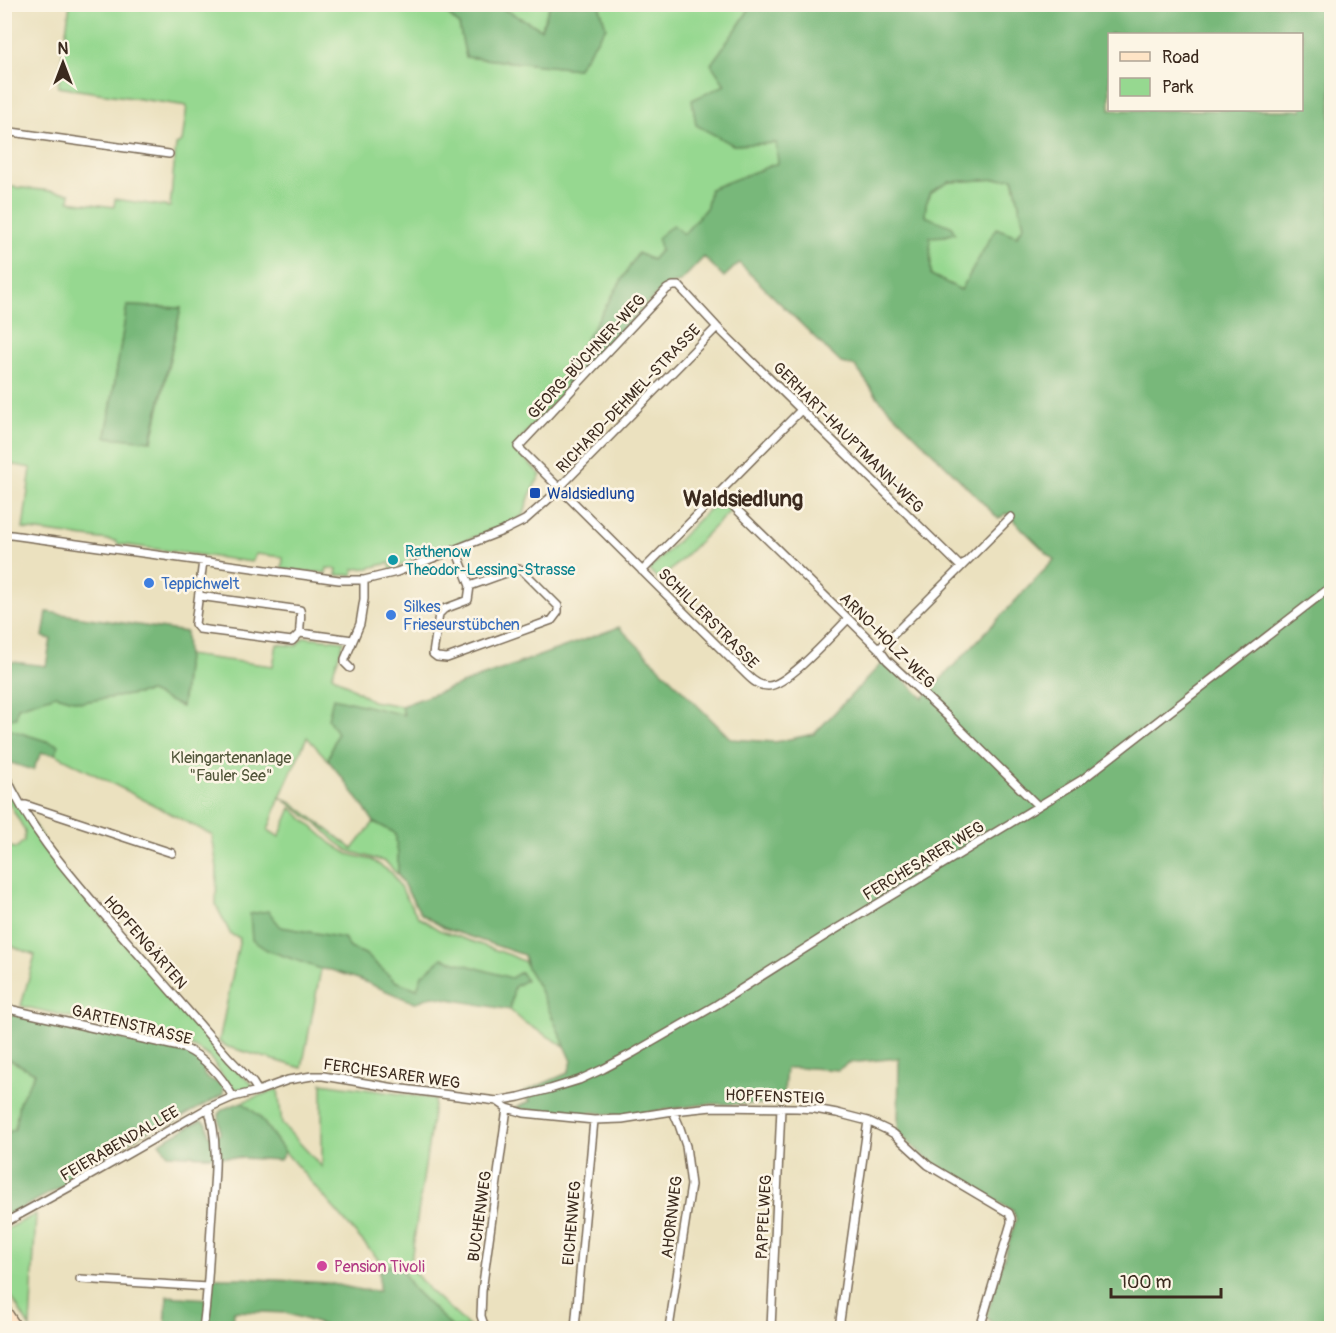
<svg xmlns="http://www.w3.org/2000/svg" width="1336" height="1333" font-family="Pangolin,sans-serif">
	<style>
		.green { fill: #96d890; stroke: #688157; stroke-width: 1.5; fill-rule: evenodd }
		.forest { fill: #78b87a; stroke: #5a714c; stroke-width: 1.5; fill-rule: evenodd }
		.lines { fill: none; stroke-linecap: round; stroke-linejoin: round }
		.minor-casing { stroke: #796a56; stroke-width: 10 }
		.secondary-casing { stroke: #796a56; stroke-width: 12 }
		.minor { stroke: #fff; stroke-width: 7 }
		.secondary { stroke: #fee4c6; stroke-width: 9 }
		.transit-dot { fill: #1a4fb4; stroke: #fcf5e5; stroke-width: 2 }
		.culture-dot { fill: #0f9aa8; stroke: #fcf5e5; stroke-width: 2 }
		.shop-dot { fill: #3f7fe0; stroke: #fcf5e5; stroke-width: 2 }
		.hotel-dot { fill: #d1479c; stroke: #fcf5e5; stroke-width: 2 }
		.labels { text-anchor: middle; stroke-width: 5; stroke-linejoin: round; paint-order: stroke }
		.street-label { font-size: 16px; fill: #3b2a1e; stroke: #fcf5e5 }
		.transit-label { font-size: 16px; fill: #164399; stroke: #fcf5e5; text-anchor: start }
		.culture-label { font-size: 16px; fill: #0d838f; stroke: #fcf5e5; text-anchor: start }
		.shop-label { font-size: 16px; fill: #366cbe; stroke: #fcf5e5; text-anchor: start }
		.park-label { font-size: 16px; fill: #52563a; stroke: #fcf5e5 }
		.hotel-label { font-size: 16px; fill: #b23c85; stroke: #fcf5e5; text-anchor: start }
		.district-label { font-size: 22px; font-weight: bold; fill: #3b2a1e; stroke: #fcf5e5 }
	</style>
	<rect width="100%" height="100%" fill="#fcf5e5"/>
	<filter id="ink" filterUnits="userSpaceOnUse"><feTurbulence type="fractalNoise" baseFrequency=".0167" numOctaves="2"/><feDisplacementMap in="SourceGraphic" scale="12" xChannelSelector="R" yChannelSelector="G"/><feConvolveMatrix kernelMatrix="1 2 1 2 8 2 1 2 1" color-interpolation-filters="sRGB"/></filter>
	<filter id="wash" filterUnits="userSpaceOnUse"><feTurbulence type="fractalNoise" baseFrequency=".008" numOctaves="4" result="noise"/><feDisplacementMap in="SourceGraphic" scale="24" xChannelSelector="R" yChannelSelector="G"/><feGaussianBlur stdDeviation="1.35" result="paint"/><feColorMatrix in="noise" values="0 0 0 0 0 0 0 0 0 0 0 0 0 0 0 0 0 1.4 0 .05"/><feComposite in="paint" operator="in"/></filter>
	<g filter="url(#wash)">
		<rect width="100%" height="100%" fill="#ebe1bf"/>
		<path class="green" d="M70,4L438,5L459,25L466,57L577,69L606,27L599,5H752L737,28L725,85L733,145L777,143L778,163L710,189L707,207L684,234L661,250L652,260L638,254L562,379L570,384L516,444L521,455L541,475C532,488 527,500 524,515L506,525L391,569L389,563L369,568L354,569L353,575H336L337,569L327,568L326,573L282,569L283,557L256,554L252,562L118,544L116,541L23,529L31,468L5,463L4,186L70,193L69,201L114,207L115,199L170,207L176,145L182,142L187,106L58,87ZM127,306L181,308L152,441L106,436Z
			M496,5H550L541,29Z
			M1013,178L1024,225L1017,236L996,229L961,290L931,275L930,236H944L925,217L926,204L931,192L949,182Z
			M719,499L731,510L660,581L649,570Z
			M304,637L344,641L332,675L372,701L401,706L404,715L337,733L328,760L307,737L280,797L295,805L353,849L374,822L395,833L398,854V875L386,862L349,851L335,841L321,827L280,797L268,830L279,837L291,808L332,844L348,854L372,860L392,873L418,917L439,930L510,955L525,962L527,968L538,986L566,1047L525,1023L510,1010L514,987L511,978L442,958L417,989L395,981L365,954L350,948L344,938L281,927L268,950L321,969L302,1068L228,1047L219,1042L240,938L231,935L216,905L217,868L212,835L55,754L58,745L9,730H5L4,718H15L18,707L56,695L81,702L150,692L182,707L183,701L187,655L273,666L277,644L296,646Z
			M5,777L61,869L238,1072L253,1085V1088C225,1096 225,1073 208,1056C201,1050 191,1046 183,1042L21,1006L35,955L5,944L4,846L16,848L24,841L25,831L5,796Z
			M4,1057L35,1073L19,1103L15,1129L5,1134Z
			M322,1083L435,1099L410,1267L429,1290L471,1328H453L413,1289L399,1265L394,1263L385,1267L285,1152L259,1116L242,1102L278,1089L282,1124L322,1167Z
			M36,1214L30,1327V1328L5,1286V1230Z"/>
		<path class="forest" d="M438,5H468L479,13L484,5H496L541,29L550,5H599L606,27L577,69L466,57L459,25Z
			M752,5H1331V1328H997L986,1317L1016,1219L1013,1211L932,1163L898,1133L899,1058L848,1063L838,1070L810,1068H786L783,1104H707L621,1116L591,1112L586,1116L515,1108L531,1101L519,1094L568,1073L572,1061L538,986L527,968L524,955L444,928L421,914L398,875V854L395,833L374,822L345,781L328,760L337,733L328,719L333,698L404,715L401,706L619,627L731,739L775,742L814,734L884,661L923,698L1054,560L1006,513L999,519L879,399L855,366L841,363L739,263L724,277L704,257L680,282L666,285L570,384L562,379L638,253L652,260L661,250L657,238L673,225L684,234L707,207L710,189L778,163L776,143L733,145L696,125L692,100L725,85L711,64L737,28ZM1110,34H1302V110H1110ZM1013,178L1024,225L1017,236L996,228L961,290L931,275L930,237L944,236L955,233L951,226L925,216L926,204L931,192L949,182Z
			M127,306L181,308L151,441L106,437Z
			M47,612L186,632L187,655L182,707L150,692L81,702L56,695L18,707L16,718H5V661L46,666L51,639L43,637Z
			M8,729L59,745L55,754L41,753L33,770L5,761V730Z
			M268,911L281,927L344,938L350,948L365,954L395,981L417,989L422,975L442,958L511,978L521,972L526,980L514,987L510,1010L432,996L415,1003L358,979L331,970L321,969L267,950L252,940L250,914Z
			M5,1013L187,1053L194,1056L203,1065L204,1075L207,1078L221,1084C224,1088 225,1091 222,1095L165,1127L163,1125L146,1132L69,1177V1183L5,1217V1134L15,1129L19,1103L35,1073L5,1057Z
			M242,1102L259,1116L285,1152L280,1160L168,1154L159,1143L201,1120L207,1124L209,1136L220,1134L219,1113L223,1109Z
			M394,1263L399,1265L413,1289L453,1328H332L286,1313L234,1311L233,1328H165L167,1296L209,1299L211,1278H242L328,1283L361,1290L379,1291V1271Z"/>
	</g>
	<g filter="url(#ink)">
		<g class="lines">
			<g class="minor-casing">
				<path id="minor" d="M4,131L169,154
					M720,493L879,649L887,660L948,717L1038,806
					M4,534L339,580H364L397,572L505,530L525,520L560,489L563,484L717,327
					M456,550L470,586L468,600L444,609L439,614L433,654L437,657L447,658L552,620L558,612V606L522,570L517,569L470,586
					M203,561L195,624L199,629L292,641L300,633L353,640
					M642,571L801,410
					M199,596L300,610C302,617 299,626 300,633
					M848,619C833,634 787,686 768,686C759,686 753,681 747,675L518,447L667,289L673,286H679L717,327L961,567
					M879,649L1011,517
					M350,668L345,663V659L360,624L364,599V580
					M4,772C29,830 71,876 112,924C151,969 190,1013 229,1058L253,1083L258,1091
					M21,805H26L172,853
					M4,1008L184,1048C206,1058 222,1077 233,1097
					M497,1101L507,1108L524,1113L594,1120L622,1119L673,1111L712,1107L797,1108L815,1109L837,1113L868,1121L887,1130L894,1134L928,1165L1009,1213L1011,1218V1223L980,1328
					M4,1223L75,1184L208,1108L233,1097L258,1091L288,1080L312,1076H323L395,1088L497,1101L519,1097L550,1089L579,1080L603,1069L633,1053L716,1005L823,937L1083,779L1332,586
					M80,1279L207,1287
					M203,1328C208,1295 209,1261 211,1227C213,1188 221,1145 208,1108
					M485,1328L481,1316L482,1291L507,1108
					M575,1328L594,1120
					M669,1328L691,1185L686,1146L679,1125L673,1111
					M771,1328L781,1108
					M839,1328L868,1121"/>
			</g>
			<g class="secondary-casing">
				<path id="secondary" d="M4,1308L17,1328"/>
			</g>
			<use href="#minor" class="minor"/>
			<use href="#secondary" class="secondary"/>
		</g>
	</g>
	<rect class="transit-dot" x="529" y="487" width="12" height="12" rx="3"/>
	<circle class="culture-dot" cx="393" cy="560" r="6"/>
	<g class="shop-dot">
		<circle cx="149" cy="583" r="6"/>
		<circle cx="391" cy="615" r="6"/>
	</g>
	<circle class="hotel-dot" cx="322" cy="1266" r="6"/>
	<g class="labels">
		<g class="street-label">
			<text transform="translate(586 356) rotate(-47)" y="6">GEORG-BÜCHNER-WEG</text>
			<text transform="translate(628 398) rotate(-46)" y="6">RICHARD-DEHMEL-STRASSE</text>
			<text transform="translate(849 437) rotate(45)" y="6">GERHART-HAUPTMANN-WEG</text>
			<text transform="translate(709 618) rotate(45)" y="6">SCHILLERSTRASSE</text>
			<text transform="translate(888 640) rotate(45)" y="6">ARNO-HOLZ-WEG</text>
			<text transform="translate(923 860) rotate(-31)" y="6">FERCHESARER WEG</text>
			<text transform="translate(146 942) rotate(49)" y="6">HOPFENGÄRTEN</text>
			<text transform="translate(132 1024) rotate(14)" y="6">GARTENSTRASSE</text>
			<text transform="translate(392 1073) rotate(8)" y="6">FERCHESARER WEG</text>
			<text transform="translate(775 1096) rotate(2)" y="6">HOPFENSTEIG</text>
			<text transform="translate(119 1143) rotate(-30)" y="6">FEIERABENDALLEE</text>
			<text transform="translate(479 1216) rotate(-82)" y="6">BUCHENWEG</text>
			<text transform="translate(671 1217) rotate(-83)" y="6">AHORNWEG</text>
			<text transform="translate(763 1217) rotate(-87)" y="6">PAPPELWEG</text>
			<text transform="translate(571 1223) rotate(-85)" y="6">EICHENWEG</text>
		</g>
		<g class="transit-label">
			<text x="547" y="499">Waldsiedlung</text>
		</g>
		<g class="culture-label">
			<text x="405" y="557">Rathenow<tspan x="405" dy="18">Theodor-Lessing-Strasse</tspan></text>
		</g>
		<g class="shop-label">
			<text x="161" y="589">Teppichwelt</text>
			<text x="403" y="612">Silkes<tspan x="403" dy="18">Frieseurstübchen</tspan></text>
		</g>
		<g class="park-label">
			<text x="231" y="763">Kleingartenanlage<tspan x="231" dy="18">"Fauler See"</tspan></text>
		</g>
		<g class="hotel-label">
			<text x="334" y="1272">Pension Tivoli</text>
		</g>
		<g class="district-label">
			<text x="743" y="506">Waldsiedlung</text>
		</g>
	</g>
	<rect width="1336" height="1333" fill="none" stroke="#fcf5e5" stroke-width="24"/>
	<rect x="1108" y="33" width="195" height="78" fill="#fcf5e5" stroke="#afa495" stroke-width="1.5"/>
	<rect x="1120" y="52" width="30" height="9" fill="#fee4c6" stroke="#afa495" stroke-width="1.5"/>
	<text x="1162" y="63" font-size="18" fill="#3b2a1e">Road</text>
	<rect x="1120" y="78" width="30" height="18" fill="#96d890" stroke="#afa495" stroke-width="1.5"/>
	<text x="1162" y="93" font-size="18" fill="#3b2a1e">Park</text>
	<g transform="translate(63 63)" stroke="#fcf5e5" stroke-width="4.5" paint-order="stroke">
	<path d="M0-4.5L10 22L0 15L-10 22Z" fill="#3b2a1e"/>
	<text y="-9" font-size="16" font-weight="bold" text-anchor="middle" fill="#3b2a1e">N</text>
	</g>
	<path d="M1111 1288v9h110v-9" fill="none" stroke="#3b2a1e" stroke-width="3"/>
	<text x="1120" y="1288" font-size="18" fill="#3b2a1e" stroke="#fcf5e5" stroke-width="4.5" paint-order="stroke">100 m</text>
</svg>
